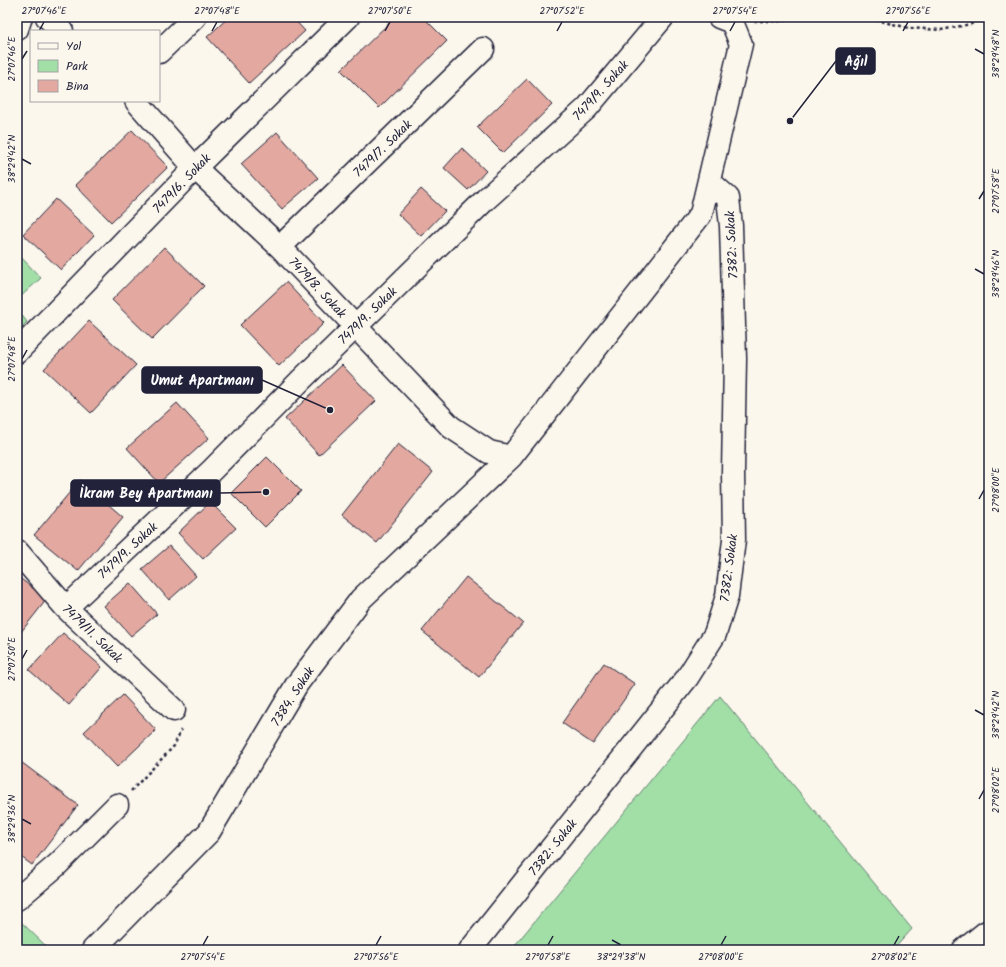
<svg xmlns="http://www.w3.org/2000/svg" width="1006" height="967" font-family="Kalam,sans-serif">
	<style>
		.green { fill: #a1dfa7; stroke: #628071 }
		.building { fill: #e3a9a0; stroke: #22223b }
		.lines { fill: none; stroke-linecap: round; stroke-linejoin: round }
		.minor-casing { stroke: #22223b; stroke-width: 25 }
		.path { stroke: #22223b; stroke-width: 2.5; stroke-dasharray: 3 3; stroke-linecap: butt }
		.minor { stroke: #fbf7ec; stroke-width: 22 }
		.ticks { fill: none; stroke: #22223b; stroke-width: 1.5 }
		.labels { text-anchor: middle; stroke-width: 3.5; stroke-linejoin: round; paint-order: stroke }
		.street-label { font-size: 13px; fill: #22223b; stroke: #fbf7ec }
		.leader { fill: none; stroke: #22223b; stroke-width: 1.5 }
		.callout-dot { fill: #22223b; stroke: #fbf7ec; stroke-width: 1.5 }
		.callout { fill: #22223b; stroke: #22223b; stroke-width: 1.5 }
		.callout-label { font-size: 14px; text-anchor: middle; font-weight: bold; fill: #fff }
		.neatline { fill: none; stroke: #22223b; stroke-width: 1.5 }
		.ticks-label { font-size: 10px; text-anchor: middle; fill: #22223b }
	</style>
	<rect width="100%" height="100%" fill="#fbf7ec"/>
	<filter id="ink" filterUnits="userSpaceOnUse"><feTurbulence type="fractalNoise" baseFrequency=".025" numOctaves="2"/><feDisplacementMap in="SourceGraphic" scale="8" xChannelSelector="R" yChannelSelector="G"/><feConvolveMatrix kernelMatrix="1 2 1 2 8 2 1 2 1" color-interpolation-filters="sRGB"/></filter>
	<g filter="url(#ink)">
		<path class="green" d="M17,253L41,278L17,300Z
			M17,309L27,322L17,332Z
			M720,696L912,929L893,950H511Z
			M17,918L50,950H17Z"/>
		<path class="building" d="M229,17H292L305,31L249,83L207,37Z
			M395,17H423L447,41L379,108L341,70Z
			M527,79L552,105L503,153L477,127Z
			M132,130L168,167L111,222L75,185Z
			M277,132L318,178L282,209L241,164Z
			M462,148L486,171L468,190L444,168Z
			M421,189L445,211L421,236L398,214Z
			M56,199L94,235L61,270L23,234Z
			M164,247L204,286L152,339L112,300Z
			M286,282L324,323L279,366L240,325Z
			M89,321L136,365L91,413L44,369Z
			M342,365L376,401L319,455L285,419Z
			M177,403L209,438L159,483L127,448Z
			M398,444L433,472L377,543L342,515Z
			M267,457L301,491L265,527L231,493Z
			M80,480L123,517L78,571L34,535Z
			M210,502L236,528L203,559L178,533Z
			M169,546L196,576L169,600L142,569Z
			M17,576L47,599L17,637Z
			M466,577L523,623L479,677L422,631Z
			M130,583L157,614L131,636L104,606Z
			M63,633L102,667L69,705L29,670Z
			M604,663L635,684L593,744L562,723Z
			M123,695L156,730L117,767L84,732Z
			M17,759L78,805L32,865L17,854Z"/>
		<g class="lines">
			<g class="minor-casing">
				<path id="minor" d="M47,17L62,31
					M17,29L21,17
					M159,52L195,17
					M136,101L195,168L280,247L451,427L489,452L511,457
					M280,247L483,49
					M17,352L195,168L348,17
					M17,551L66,608L174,710
					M66,608L212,470L301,380L486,199L587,108L663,17
					M17,899L57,865L117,805
					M93,950L209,832L297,684L361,599L511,457L701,214L741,44L732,22L719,17
					M470,950L687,678L715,634L727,596L734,540L733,473L735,359L731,226L728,198L709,181
					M964,950L985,933L989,931"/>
			</g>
			<path class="path" d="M864,17L909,28L941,30L971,24L986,17
				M754,21H780L797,17
				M131,791L174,746L181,730"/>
			<use href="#minor" class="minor"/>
		</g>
	</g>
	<path class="ticks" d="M39,31L44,22M212,31L217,22M385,31L390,22M557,31L562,22M730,31L735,22M903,31L908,22M975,49L984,54M22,59L27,51M22,159L31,164M979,199L984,191M975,269L984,274M22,359L27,350M979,499L984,490M22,659L27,650M975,710L984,715M979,799L984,790M22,819L31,824M612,940L621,945M203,945L208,936M376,945L381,936M548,945L553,936M721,945L726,936M894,945L899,936"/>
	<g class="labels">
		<g class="street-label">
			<text transform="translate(600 90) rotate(-48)" y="5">7479/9. Sokak</text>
			<text transform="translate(382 148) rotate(-44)" y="5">7479/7. Sokak</text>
			<text transform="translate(181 183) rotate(-46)" y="5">7479/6. Sokak</text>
			<text transform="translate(731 245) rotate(-93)" y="5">7382: Sokak</text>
			<text transform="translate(318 287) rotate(47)" y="5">7479/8. Sokak</text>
			<text transform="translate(367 315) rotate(-44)" y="5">7479/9. Sokak</text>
			<text transform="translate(127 550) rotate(-43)" y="5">7479/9. Sokak</text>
			<text transform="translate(728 568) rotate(-83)" y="5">7382: Sokak</text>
			<text transform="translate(93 633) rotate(44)" y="5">7479/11. Sokak</text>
			<text transform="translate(292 696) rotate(-57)" y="5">7384. Sokak</text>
			<text transform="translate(552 847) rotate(-51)" y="5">7382: Sokak</text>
		</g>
	</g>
	<path class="leader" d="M790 121L836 61M330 410L262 380M266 492L220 493"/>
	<g class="callout-dot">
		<circle cx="790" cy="121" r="4"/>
		<circle cx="330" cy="410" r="4"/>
		<circle cx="266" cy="492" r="4"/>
	</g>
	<g class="callout">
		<rect x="836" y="48" width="39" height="26" rx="4"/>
		<rect x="142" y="367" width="120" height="26" rx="4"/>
		<rect x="71" y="480" width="149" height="26" rx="4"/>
	</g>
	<g class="callout-label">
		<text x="856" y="66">Ağıl</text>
		<text x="202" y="385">Umut Apartmanı</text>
		<text x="146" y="498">İkram Bey Apartmanı</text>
	</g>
	<rect width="1006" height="967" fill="none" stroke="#fbf7ec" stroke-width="44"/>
	<rect x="30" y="30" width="130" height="72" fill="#fbf7ec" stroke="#a4a2a5"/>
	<rect x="38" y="43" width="20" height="6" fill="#fbf7ec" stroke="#a4a2a5"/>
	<text x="66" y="50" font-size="12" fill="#22223b">Yol</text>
	<rect x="38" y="60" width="20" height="12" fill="#a1dfa7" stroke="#a4a2a5"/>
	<text x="66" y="70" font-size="12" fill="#22223b">Park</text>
	<rect x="38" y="80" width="20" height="12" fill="#e3a9a0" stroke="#a4a2a5"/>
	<text x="66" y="90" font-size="12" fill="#22223b">Bina</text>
	<rect x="22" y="22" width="962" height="923" class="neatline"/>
	<g class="ticks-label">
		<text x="44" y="14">27°07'46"E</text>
		<text x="217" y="14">27°07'48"E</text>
		<text x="390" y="14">27°07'50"E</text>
		<text x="562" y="14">27°07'52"E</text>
		<text x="735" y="14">27°07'54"E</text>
		<text x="908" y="14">27°07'56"E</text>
		<text transform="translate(995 54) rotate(-90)" y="4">38°29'48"N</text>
		<text transform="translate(11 59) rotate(-90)" y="4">27°07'46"E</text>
		<text transform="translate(11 159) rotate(-90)" y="4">38°29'42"N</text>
		<text transform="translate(995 191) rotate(-90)" y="4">27°07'58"E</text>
		<text transform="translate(995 274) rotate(-90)" y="4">38°29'46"N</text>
		<text transform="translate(11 359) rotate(-90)" y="4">27°07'48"E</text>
		<text transform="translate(995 490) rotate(-90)" y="4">27°08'00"E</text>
		<text transform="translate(11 659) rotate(-90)" y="4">27°07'50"E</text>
		<text transform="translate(995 715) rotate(-90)" y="4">38°29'42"N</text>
		<text transform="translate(995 790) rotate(-90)" y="4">27°08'02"E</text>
		<text transform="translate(11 819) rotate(-90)" y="4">38°29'36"N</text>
		<text x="203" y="960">27°07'54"E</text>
		<text x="376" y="960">27°07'56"E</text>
		<text x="548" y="960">27°07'58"E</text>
		<text x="621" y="960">38°29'38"N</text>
		<text x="721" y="960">27°08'00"E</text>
		<text x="894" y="960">27°08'02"E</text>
	</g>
</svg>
